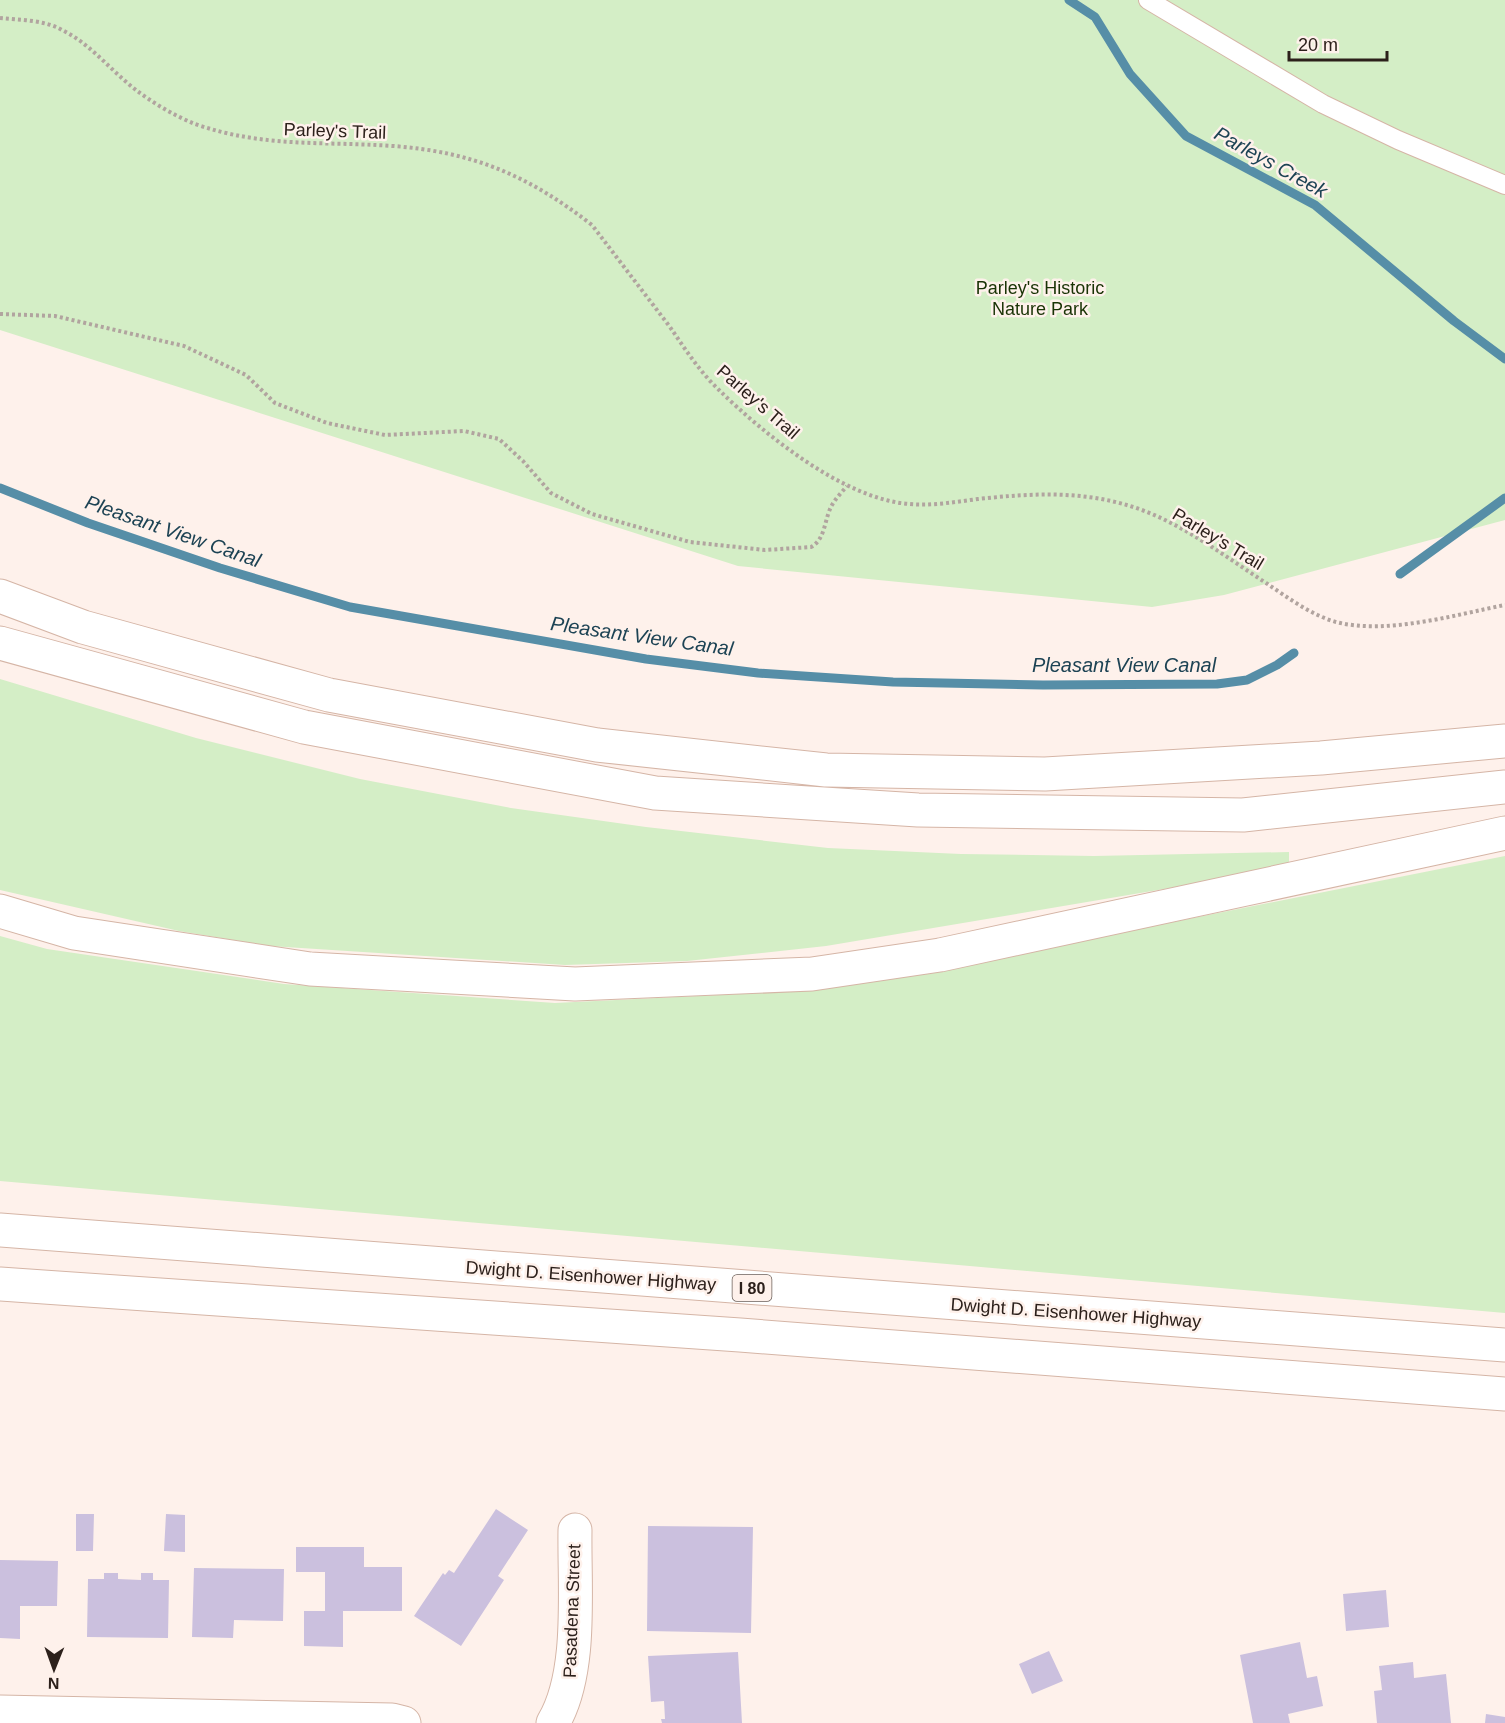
<svg xmlns="http://www.w3.org/2000/svg" width="1505" height="1723" font-family="Arial,sans-serif">
	<style>
		.green { fill: #d4eec6 }
		.lines { fill: none; stroke-linecap: round; stroke-linejoin: round }
		.stream { stroke: #568ea7; stroke-width: 9 }
		.building { fill: #cbc0de }
		.lane-casing { stroke: #d5b5a6; stroke-width: 20 }
		.street-casing { stroke: #d5b5a6; stroke-width: 35 }
		.highway-casing { stroke: #d5b5a6; stroke-width: 35 }
		.path { stroke: #b1a49f; stroke-width: 4; stroke-dasharray: 3 3; stroke-linecap: butt }
		.lane { stroke: #fff; stroke-width: 18 }
		.street { stroke: #fff; stroke-width: 33 }
		.highway { stroke: #fff; stroke-width: 33 }
		.labels { text-anchor: middle; stroke-width: 5; stroke-linejoin: round; paint-order: stroke }
		.shield { fill: #fef1eb; stroke: #6b5f59; stroke-width: 1.5 }
		.shield-label { font-size: 16px; font-weight: bold; fill: #2c201b }
		.street-label { font-size: 18px; fill: #2c201b; stroke: #fef1eb }
		.park-label { font-size: 18px; fill: #193305; stroke: #fef1eb }
		.water-label { font-size: 20px; font-style: italic; fill: #1d4354; stroke: #fef1eb }
	</style>
	<rect width="100%" height="100%" fill="#fef1eb"/>
	<path class="green" d="M0,0H1505V520L1224,595L1152,607L738,566L0,330Z
		M0,679L196,738L360,779L511,808L646,827L828,848L961,854L1094,856L1289,852V868L826,946L687,961L565,965L270,946L179,931L0,890Z
		M1505,856V1313L0,1181V936L47,949L284,984L555,1003L798,991L927,971Z"/>
	<g class="lines">
		<path class="stream" d="M1069,0L1095,17L1130,74L1186,136L1315,205L1454,321L1505,359
			M0,488L88,523L220,568L350,607L646,659L758,673L893,682L1043,685L1217,684L1247,680L1277,665L1294,653
			M1400,574L1505,498"/>
	</g>
	<path class="building" d="M496,1509L528,1530L498,1576L504,1580L461,1646L414,1616L443,1573L445,1575L449,1570L454,1573Z
		M76,1514H94L93,1551H76Z
		M166,1514L185,1515V1552L164,1551Z
		M648,1526L753,1527L751,1633L647,1631Z
		M296,1547H364V1567H402V1611H343V1647L304,1646V1611H325V1572H296Z
		M0,1560L58,1561L57,1606H20V1639L0,1638Z
		M194,1568L284,1569L283,1621L234,1620L233,1638L192,1637Z
		M104,1573H118V1579L141,1580V1573H153V1580H169L168,1638L87,1637L88,1579H104Z
		M1386,1590L1389,1627L1346,1631L1343,1594Z
		M1300,1642L1307,1678L1317,1676L1323,1706L1288,1714L1290,1723H1253L1240,1655Z
		M1049,1651L1063,1681L1032,1694L1019,1664Z
		M738,1652L742,1723H662L661,1719H665L664,1701L651,1702L648,1656Z
		M1413,1662L1414,1678L1446,1674L1451,1723H1377L1374,1691L1382,1690L1379,1666Z
		M1486,1714L1505,1717V1723H1485Z"/>
	<g class="lines">
		<g class="lane-casing">
			<path id="lane" d="M1148,0L1323,104L1398,140L1505,185"/>
		</g>
		<g class="street-casing">
			<path id="street" d="M0,1712L392,1720L404,1723
				M553,1723C583,1673 574,1588 575,1530"/>
		</g>
		<g class="highway-casing">
			<path id="highway" d="M0,596L83,627L329,695L597,745L826,770L1045,774L1321,758L1505,741
				M0,643L304,727L655,793L918,810L1243,815L1505,787
				M0,911L74,933L310,969L575,984L812,974L940,955L1505,833
				M0,1230L1505,1345
				M0,1284L740,1335L1505,1394"/>
		</g>
		<path class="path" d="M0,18C20,20 45,20 62,30C91,44 111,71 136,90C153,103 175,116 195,124C264,148 322,141 393,146C474,152 529,176 592,225C618,259 644,293 670,327C685,349 700,372 719,390C765,435 844,499 909,504C932,506 955,502 978,499C1035,493 1087,490 1142,510C1187,527 1226,557 1266,583C1287,597 1311,615 1336,622C1387,635 1454,615 1505,605
			M0,314L55,316L184,346L246,375L275,403L327,423L385,435L464,431L499,439L523,461L551,493L592,514L690,542L765,550L811,547C826,539 824,519 832,505C836,498 842,492 847,486"/>
		<use href="#lane" class="lane"/>
		<use href="#street" class="street"/>
		<use href="#highway" class="highway"/>
	</g>
	<g class="labels">
		<rect class="shield" x="732.5" y="1275" width="39" height="26" rx="4.5"/>
		<g class="shield-label">
			<text x="752" y="1294">I 80</text>
		</g>
		<g class="street-label">
			<text transform="translate(335 131) rotate(2)" y="6">Parley's Trail</text>
			<text transform="translate(758 402) rotate(41)" y="6">Parley's Trail</text>
			<text transform="translate(1218 539) rotate(31)" y="6">Parley's Trail</text>
			<text transform="translate(591 1276) rotate(4)" y="6">Dwight D. Eisenhower Highway</text>
			<text transform="translate(1076 1313) rotate(4)" y="6">Dwight D. Eisenhower Highway</text>
			<text transform="translate(572 1611) rotate(-88)" y="6">Pasadena Street</text>
		</g>
		<g class="park-label">
			<text x="1040" y="294">Parley's Historic<tspan x="1040" dy="21">Nature Park</tspan></text>
		</g>
		<g class="water-label">
			<text transform="translate(1271 162) rotate(29)" y="7">Parleys Creek</text>
			<text transform="translate(173 531) rotate(19)" y="7">Pleasant View Canal</text>
			<text transform="translate(642 636) rotate(8)" y="7">Pleasant View Canal</text>
			<text x="1124" y="672">Pleasant View Canal</text>
		</g>
	</g>
	<g transform="translate(54 1669) rotate(181)" stroke="#fef1eb" stroke-width="4.5" paint-order="stroke">
	<path d="M0-4.5L10 22L0 15L-10 22Z" fill="#2c201b"/>
	<text y="-9" font-size="16" font-weight="bold" text-anchor="middle" fill="#2c201b">N</text>
	</g>
	<path d="M1289 51v9h98v-9" fill="none" stroke="#2c201b" stroke-width="3"/>
	<text x="1298" y="51" font-size="18" fill="#2c201b" stroke="#fef1eb" stroke-width="4.5" paint-order="stroke">20 m</text>
</svg>
